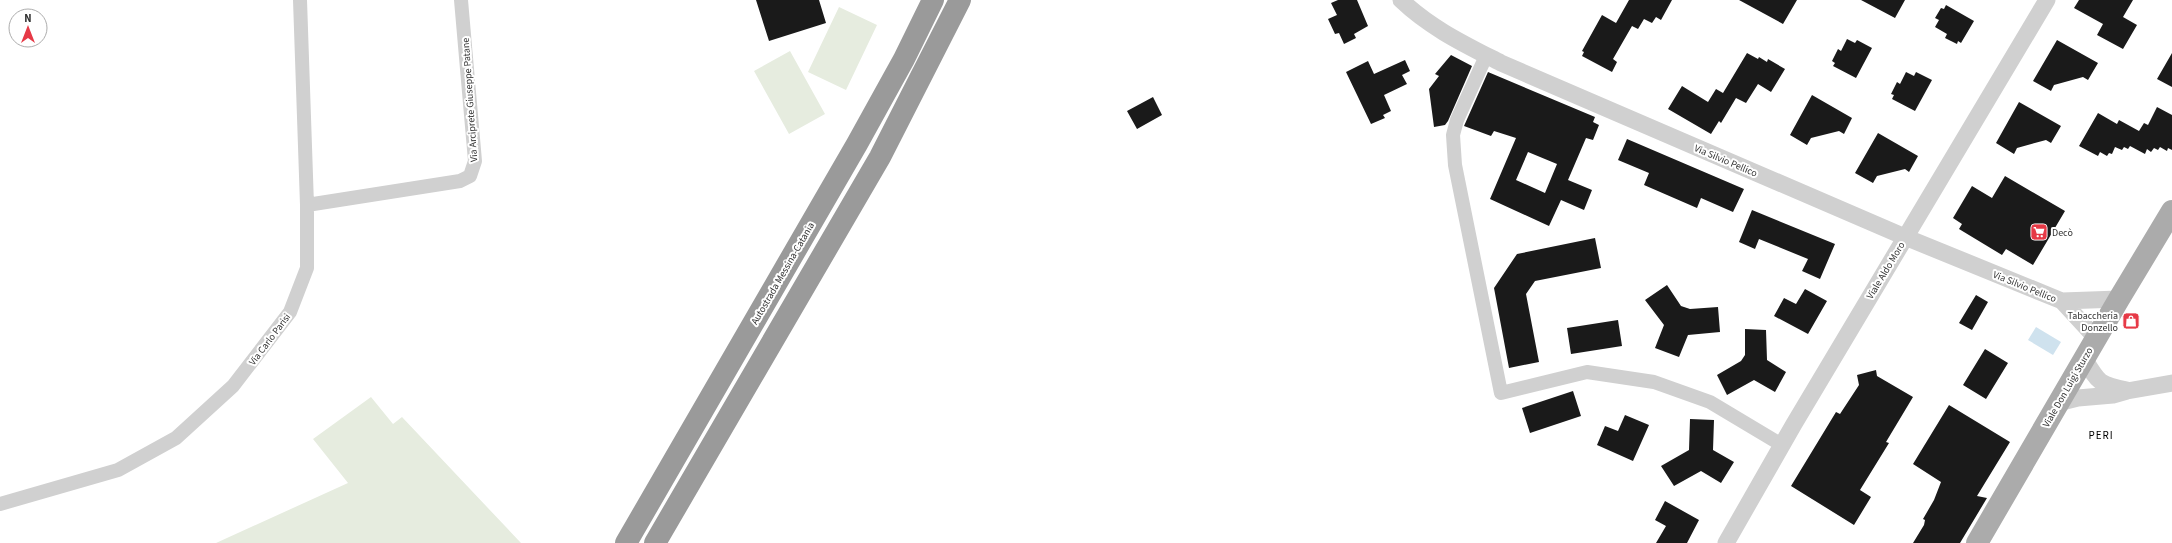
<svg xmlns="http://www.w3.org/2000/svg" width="2172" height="543" font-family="'Source Sans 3',sans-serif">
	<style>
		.green { fill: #e6ecdf }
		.water { fill: #cfe2ee }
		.building { fill: #1a1a1a; fill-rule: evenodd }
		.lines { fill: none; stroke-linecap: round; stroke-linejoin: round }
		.minor { stroke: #d0d0d0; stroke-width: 14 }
		.tertiary { stroke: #d0d0d0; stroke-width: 17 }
		.primary { stroke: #ababab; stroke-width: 22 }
		.motorway { stroke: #9a9a9a; stroke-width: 22 }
		.labels { text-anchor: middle; stroke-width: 4; stroke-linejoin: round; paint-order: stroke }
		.street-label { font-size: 10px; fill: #333; stroke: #fff }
		.poi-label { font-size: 10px; fill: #333; stroke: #fff; text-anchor: start }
		.neighbourhood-label { font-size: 11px; letter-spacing: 1px; fill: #000; stroke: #fff }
	</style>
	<rect width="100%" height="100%" fill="#fff"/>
	<path class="green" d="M839,7L877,25L846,90L808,72Z
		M790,51L825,114L789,134L754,71Z
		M371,397L393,424L402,417L521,543H216L348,483L313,439Z"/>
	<path class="water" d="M2036,327L2061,342L2053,355L2028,340Z"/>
	<path class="building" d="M756,0H819L826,23L769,41Z
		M1338,0H1357L1368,26L1354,34L1356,38L1344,44L1339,33L1335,34L1328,19L1337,15L1331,3Z
		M1629,0H1672L1661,20L1656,17L1652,23L1644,19L1638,29L1632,26L1613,59L1617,62L1612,72L1582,56L1584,52L1582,51L1602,15L1616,23Z
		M1739,0H1797L1783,24Z
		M1861,0H1905L1895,18Z
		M2079,0H2133L2123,17L2137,25L2123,49L2097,35L2103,24L2074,8Z
		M1946,5L1974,21L1961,43L1958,41L1957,44L1945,38L1947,34L1935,27L1939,20L1935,18L1941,8L1944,9Z
		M1847,39L1855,43L1857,40L1872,48L1856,78L1833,66L1835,63L1832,61L1838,49L1841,51Z
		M2057,40L2098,63L2088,80L2083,77L2054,85L2051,91L2033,81Z
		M1747,53L1758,59L1759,57L1767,62L1768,59L1785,69L1771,92L1758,84L1746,103L1736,98L1721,123L1719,121L1711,134L1668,109L1682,86L1708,102L1716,89L1723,93Z
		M2172,53V87L2157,79Z
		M1451,55L1472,66L1448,121L1445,125L1434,127L1429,89L1439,76L1435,74Z
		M1405,60L1410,71L1402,75L1407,84L1384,95L1391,111L1383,115L1385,118L1371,124L1346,72L1368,61L1374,74Z
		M1488,72L1595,117L1593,122L1599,125L1593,140L1586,138L1568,180L1592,190L1584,210L1561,200L1549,226L1490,199L1516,138L1494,131L1491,136L1464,126ZM1528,152L1557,164L1545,193L1516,180Z
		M1906,72L1914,76L1916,72L1932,80L1915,111L1892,99L1894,95L1891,94L1897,82L1900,84Z
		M1812,95L1852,118L1844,134L1839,131L1811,138L1807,145L1790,135Z
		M1153,97L1162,115L1137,129L1127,111Z
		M2019,102L2061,126L2051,143L2046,140L2017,148L2014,154L1996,143Z
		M2157,107L2172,115V150L2168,148L2167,151L2160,147L2158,150L2154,148L2151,152L2147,149L2145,154L2130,146L2128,149L2124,147L2122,150L2115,147L2112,154L2109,153L2107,156L2100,152L2098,156L2079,146L2098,113L2117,124L2119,120L2139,131L2144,123L2148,125Z
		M1878,133L1918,156L1909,172L1905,169L1877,176L1873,183L1855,173Z
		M1627,139L1744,189L1733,212L1701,198L1697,208L1644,185L1649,173L1618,160Z
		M2005,176L2065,211L2033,265L2006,249L2002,255L1959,229L1962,224L1953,218L1972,186L1992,198Z
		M1752,210L1835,244L1820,279L1802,271L1808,259L1759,239L1755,249L1739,242Z
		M1595,238L1601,268L1535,281L1526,294L1539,362L1509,368L1494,288L1517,254Z
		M1667,285L1681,306L1690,309L1718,307L1720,332L1688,335L1679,357L1655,348L1664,325L1645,300Z
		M1805,289L1827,301L1808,334L1774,316L1784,298L1796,304Z
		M1976,295L1988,302L1972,330L1959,323Z
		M1618,320L1622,346L1571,354L1567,328Z
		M1745,329L1766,330L1767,360L1786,372L1775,392L1754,380L1727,395L1717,375L1741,361L1745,355Z
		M1985,349L2008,363L1986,399L1963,385Z
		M1876,370L1877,376L1913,397L1886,442L1889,443L1860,490L1871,497L1854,525L1791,486L1836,412L1840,414L1859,385L1857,375Z
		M1573,391L1581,416L1530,433L1522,408Z
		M1949,405L2010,442L1977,496L1987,498L1960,543H1913L1924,525L1925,520L1923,519L1934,500L1941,482L1913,464Z
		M1625,415L1649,425L1633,461L1597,445L1605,426L1618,431Z
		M1690,419L1714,420L1713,450L1734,462L1721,483L1701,471L1674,486L1661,466L1689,450Z
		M1665,501L1699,520L1687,543H1656L1666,526L1655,520Z"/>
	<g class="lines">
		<path class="minor" d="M1486,56L1457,120L1453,135L1455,165L1501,393L1587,372L1654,382L1710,402L1782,445
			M307,205L460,181L470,176L475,161L461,0
			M0,504L118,470L176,438L233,386L290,312L307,268V205L300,0"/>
		<path class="tertiary" d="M1401,0C1430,28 1466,45 1501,63L1905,237L2062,301L2119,299
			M2062,301L2096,338
			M2084,358C2098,382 2099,385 2127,390
			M2058,403L2078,398L2113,395L2127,391L2172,383
			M1726,543L1794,424L2047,0"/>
		<path class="primary" d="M1977,543L2119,299L2172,211"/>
		<path class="motorway" d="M626,543L857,144L904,59L933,0
			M655,543L880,157L960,0"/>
	</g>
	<defs>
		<g id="supermarket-square" transform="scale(0.9)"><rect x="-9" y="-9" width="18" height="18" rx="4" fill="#e63946" stroke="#fff"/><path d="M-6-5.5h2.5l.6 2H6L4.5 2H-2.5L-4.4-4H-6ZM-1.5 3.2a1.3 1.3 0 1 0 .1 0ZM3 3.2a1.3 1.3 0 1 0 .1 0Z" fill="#fff"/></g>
		<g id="shop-square" transform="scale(0.9)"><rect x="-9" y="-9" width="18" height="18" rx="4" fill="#e63946" stroke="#fff"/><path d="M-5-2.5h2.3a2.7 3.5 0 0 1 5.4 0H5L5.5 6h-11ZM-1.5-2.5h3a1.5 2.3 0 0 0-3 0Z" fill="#fff"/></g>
	</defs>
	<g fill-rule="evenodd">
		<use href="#supermarket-square" x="2039" y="232"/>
		<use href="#shop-square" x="2131" y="321"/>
	</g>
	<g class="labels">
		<g class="street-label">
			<text transform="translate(469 100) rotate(-94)" y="4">Via Arciprete Giuseppe Patane</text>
			<text transform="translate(1726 160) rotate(23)" y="4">Via Silvio Pellico</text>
			<text transform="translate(1885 270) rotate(-59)" y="4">Viale Aldo Moro</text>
			<text transform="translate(782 273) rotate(-60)" y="4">Autostrada Messina-Catania</text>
			<text transform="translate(2025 286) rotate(22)" y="4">Via Silvio Pellico</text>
			<text transform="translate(269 339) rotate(-53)" y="4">Via Carlo Parisi</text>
			<text transform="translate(2067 387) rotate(-60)" y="4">Viale Don Luigi Sturzo</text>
		</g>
		<g class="poi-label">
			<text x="2052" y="236">Decò</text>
			<text x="2118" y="319" text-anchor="end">Tabaccheria<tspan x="2118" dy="12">Donzello</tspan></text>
		</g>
		<g class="neighbourhood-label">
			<text x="2101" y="439">PERI</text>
		</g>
	</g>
	<g transform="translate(28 28)"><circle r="19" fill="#ffffff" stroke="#adadad"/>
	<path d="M0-3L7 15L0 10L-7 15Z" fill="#e63946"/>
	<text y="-6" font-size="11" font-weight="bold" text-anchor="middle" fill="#333333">N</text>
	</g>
</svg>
